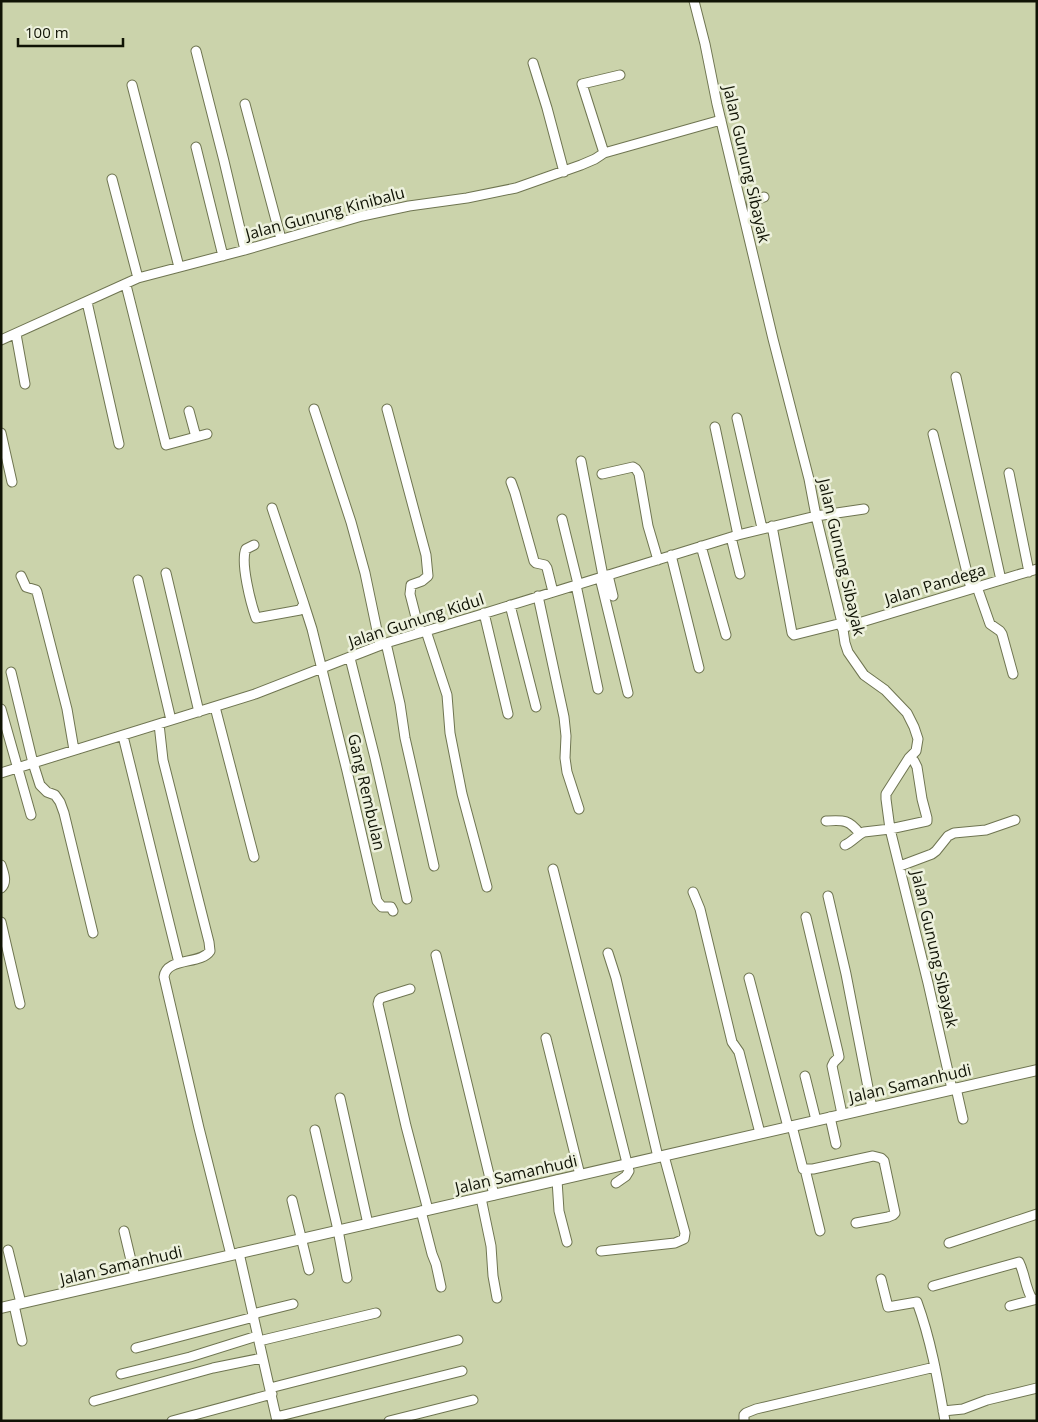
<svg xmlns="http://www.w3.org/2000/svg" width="1038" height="1422" font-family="'Open Sans',sans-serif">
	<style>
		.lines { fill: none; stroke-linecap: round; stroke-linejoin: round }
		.minor-casing { stroke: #6f7551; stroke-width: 11 }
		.tertiary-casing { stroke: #6f7551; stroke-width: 12 }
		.minor { stroke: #fff; stroke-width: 9 }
		.tertiary { stroke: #fff; stroke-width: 10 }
		.labels { text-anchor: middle; stroke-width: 5; stroke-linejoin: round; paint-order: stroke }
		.street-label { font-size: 16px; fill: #101305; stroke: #edf1dd }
	</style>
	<rect width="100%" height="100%" fill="#cbd3ab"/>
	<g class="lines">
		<g class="minor-casing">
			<path id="minor" d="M694,1L705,44L717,104L773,339L809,479L816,516L842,623L845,643L848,652L864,675L885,690L907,713L914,727L918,739L916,751L909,758L886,794V799L890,829L928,983L952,1089
				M196,51L224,161L245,250
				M533,63L547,108L564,172
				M132,85L179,267
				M245,104L281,239
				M196,147L223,256
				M604,153L582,84L620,75
				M112,179L138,278
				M746,223L752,216V203L755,200L764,197
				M126,285L166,445L207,434
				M87,302L119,444
				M16,334L25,384
				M1,340L138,278L245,250L362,216L409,206L467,198L516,188L581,165L595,159L604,153L721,120
				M956,377L1001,580
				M314,409L351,522L365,573L380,645
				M387,409L426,555L428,576L422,581L411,585L410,594L420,633
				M189,411L196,437
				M737,418L762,528
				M715,427L738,535
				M1,433L12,482
				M933,434L971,589
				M581,461L603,576
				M1009,473L1029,572
				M602,474L633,467L636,469L639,474L648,526L658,560
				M511,482L515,493L534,561L536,563L545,565L547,568L553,592
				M272,508L304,604
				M562,519L578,584
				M772,526L792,633L794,635L842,623
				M731,537L740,574
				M254,545L246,549C240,562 251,604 256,618L300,610L304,604L312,629L347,771L377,901L382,907H391L393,911
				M701,546L726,635
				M671,555L699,668
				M166,573L199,712
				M608,575L613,596
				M21,576L26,587L36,590L37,592L67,709L74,750
				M600,578L628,693
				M138,580L171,720
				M576,585L598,689
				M977,587L990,624L1000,631L1002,634L1013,674
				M538,596L564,717L566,736L565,758L567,772L579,809
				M510,605L536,707
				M484,613L508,714
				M842,628L1037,569
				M426,631L447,695L450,733L462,794L487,887
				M386,643L400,704L405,738L434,866
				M350,658L375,758L407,899
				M11,672L33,763L40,785L47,792L55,795L60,802L64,813L93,933
				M215,707L254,857
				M1,709L31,815
				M159,724L163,760L209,942L210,951C201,965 166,957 164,977L199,1128L231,1255
				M123,736L179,963
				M1,773L255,694L386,643L476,616L738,535L816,516L864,509
				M826,821C843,820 849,819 860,834
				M845,845C852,842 857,835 864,832L890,829L927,821V818L922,799L917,767L914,761L909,758
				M1,865C3,872 8,882 1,888
				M900,866L932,854L936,851L948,836L954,833L986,830L1015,820
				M553,869L629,1171L626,1176L616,1183
				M693,892L700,909L732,1042L739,1052L760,1133
				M828,896L846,974L872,1108
				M806,917L838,1052L839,1057L834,1062L832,1066L842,1114
				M1,922L20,1004
				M608,953L616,978L658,1157
				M436,955L494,1195
				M749,978L788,1127
				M410,989L381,998L379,1000L378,1004L406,1126L428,1210
				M546,1038L580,1175
				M805,1076L816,1120
				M956,1088L963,1119
				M340,1098L368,1224
				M830,1117L836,1144
				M792,1126L803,1169H813L873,1156L881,1158L884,1161L895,1213L893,1215L888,1217L856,1223
				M315,1130L338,1230L347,1278
				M805,1169L820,1231
				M557,1180L559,1211L567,1242
				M481,1198L491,1246L493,1276L497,1298
				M292,1200L309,1270
				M421,1211L432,1254L436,1264L441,1287
				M124,1231L135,1277
				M949,1243L1037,1214
				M8,1250L21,1303
				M601,1251L675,1243L684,1239L685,1233L664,1156
				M239,1253L277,1421
				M881,1279L888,1307L917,1302C931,1340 938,1381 945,1421
				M933,1286L1019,1262C1025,1274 1025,1287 1032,1299
				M14,1305L22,1341
				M1010,1306L1037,1299
				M253,1314L293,1304
				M259,1341L376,1313
				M136,1348L254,1317
				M121,1374L190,1357L257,1336
				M270,1388L458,1340
				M94,1401L213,1368L262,1358
				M943,1411L963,1409L987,1400L1037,1388
				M276,1417L462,1371
				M172,1421L272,1394
				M389,1421L473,1400
				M744,1421V1415L746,1413L756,1409L935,1367"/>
		</g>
		<g class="tertiary-casing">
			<path id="tertiary" d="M1,1308L1037,1070"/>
		</g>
		<use href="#minor" class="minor"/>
		<use href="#tertiary" class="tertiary"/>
	</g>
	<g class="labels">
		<g class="street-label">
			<text transform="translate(747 164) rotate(77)" y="6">Jalan Gunung Sibayak</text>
			<text transform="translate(325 213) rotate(-15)" y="6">Jalan Gunung Kinibalu</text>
			<text transform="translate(842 557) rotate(77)" y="6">Jalan Gunung Sibayak</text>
			<text transform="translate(935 584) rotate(-17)" y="6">Jalan Pandega</text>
			<text transform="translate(416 620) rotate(-18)" y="6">Jalan Gunung Kidul</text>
			<text transform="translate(367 792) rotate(77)" y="6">Gang Rembulan</text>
			<text transform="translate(935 949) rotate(77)" y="6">Jalan Gunung Sibayak</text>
			<text transform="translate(910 1083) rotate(-13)" y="6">Jalan Samanhudi</text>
			<text transform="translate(516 1174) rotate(-13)" y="6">Jalan Samanhudi</text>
			<text transform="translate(121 1265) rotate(-13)" y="6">Jalan Samanhudi</text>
		</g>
	</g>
	<rect width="1038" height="1422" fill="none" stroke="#101305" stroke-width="5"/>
	<path d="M18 38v8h105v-8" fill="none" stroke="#101305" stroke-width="2.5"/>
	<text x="25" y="38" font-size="15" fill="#101305" stroke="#edf1dd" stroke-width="4" paint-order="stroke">100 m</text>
</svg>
